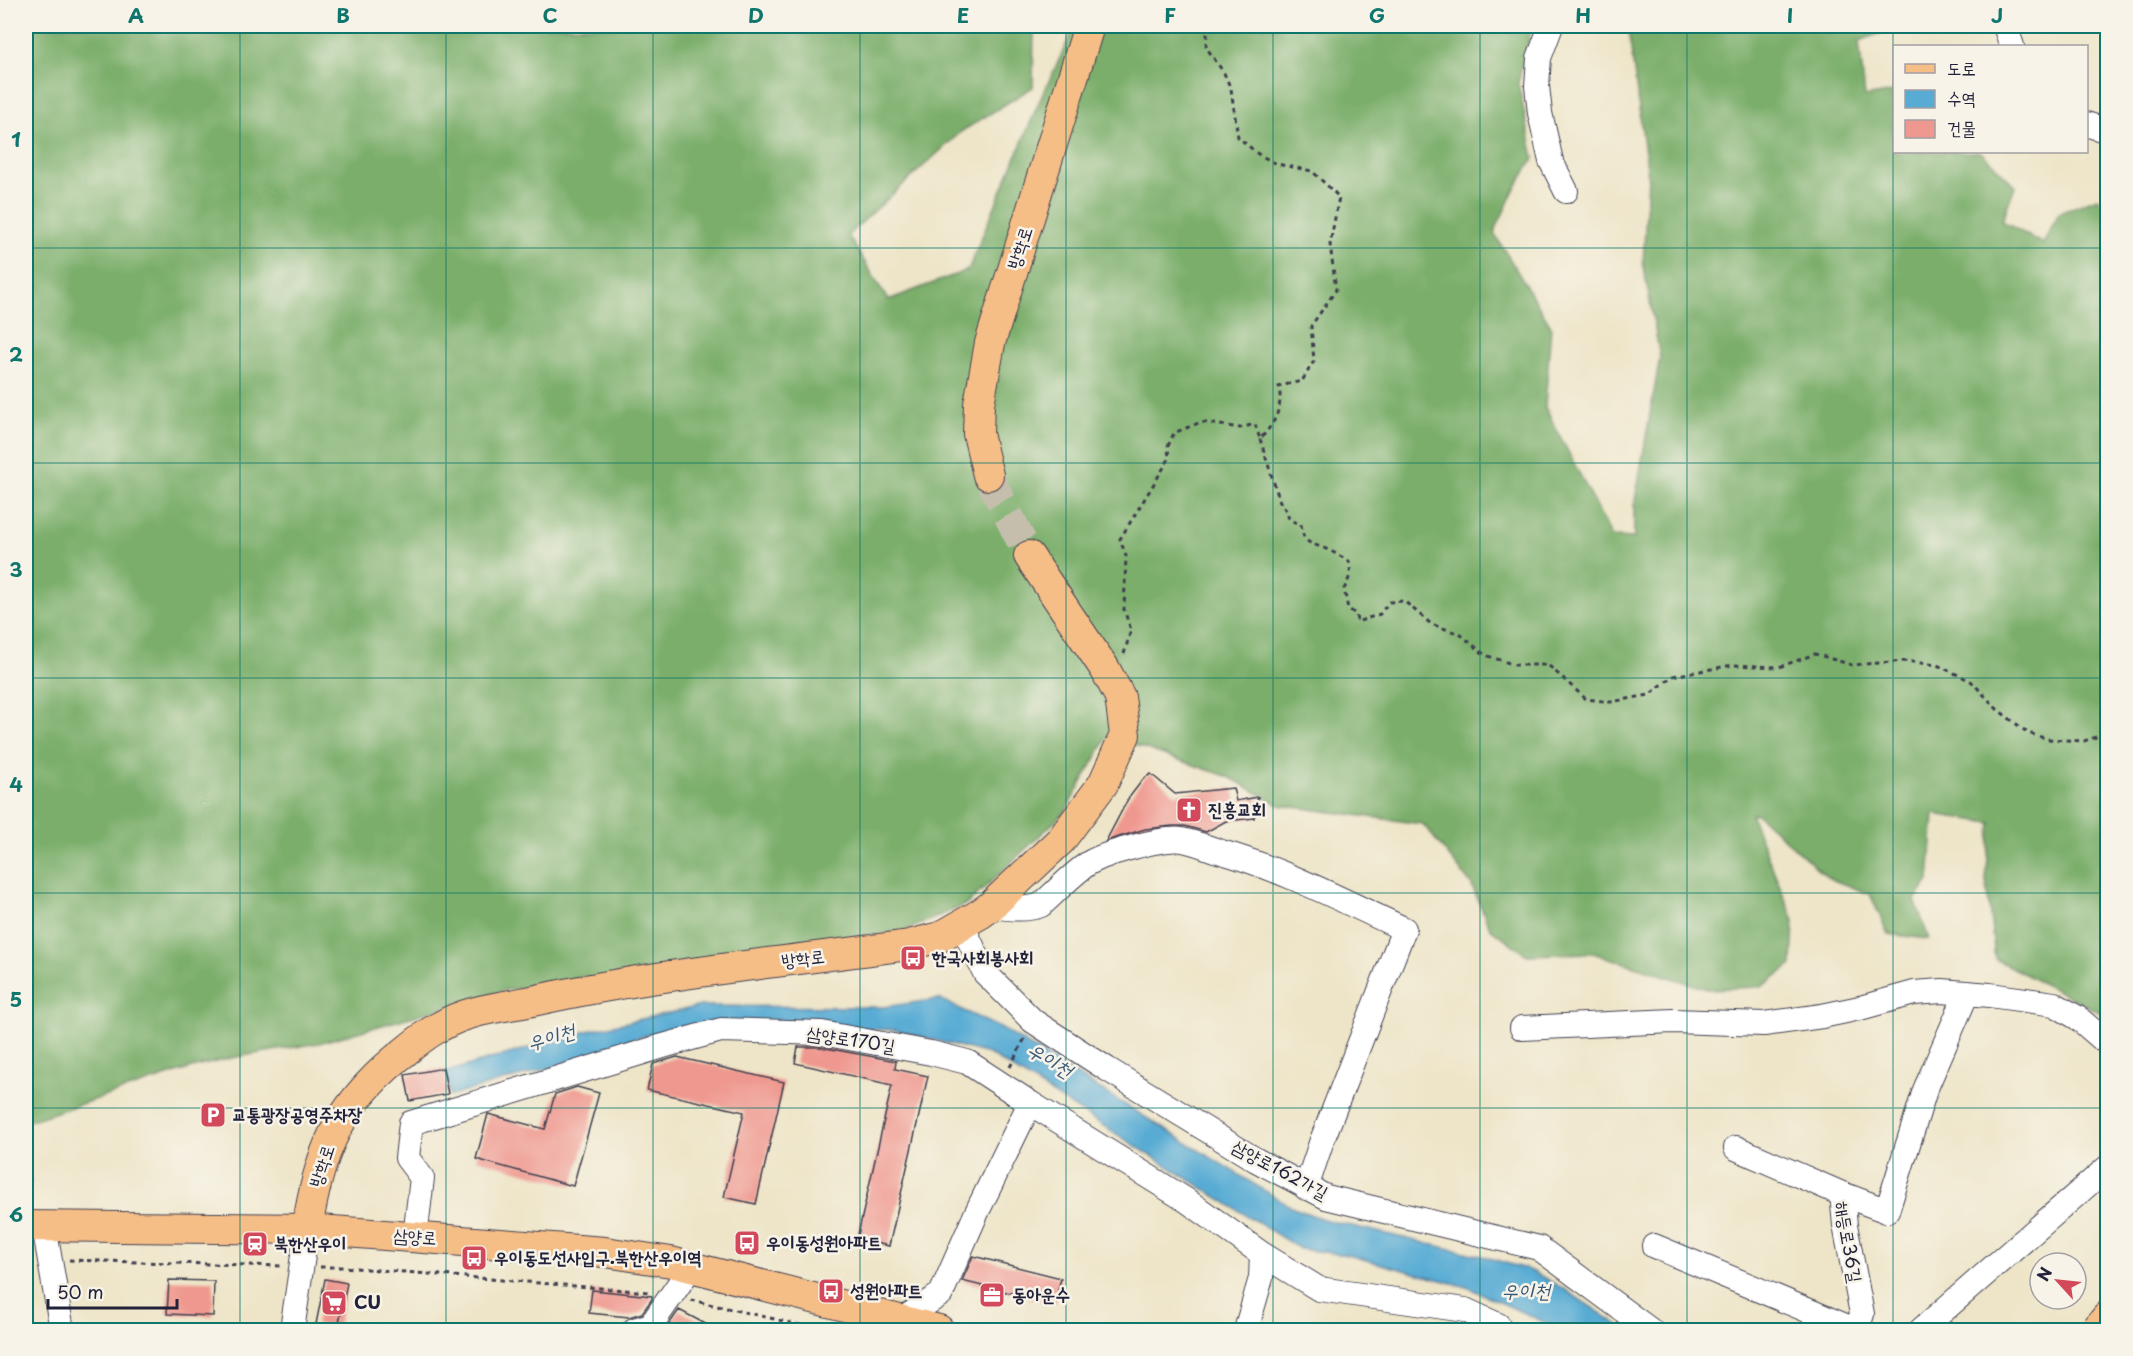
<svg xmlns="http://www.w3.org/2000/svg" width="2133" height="1356" font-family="'Playpen Sans','Poor Story',sans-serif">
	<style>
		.forest { fill: #7aae6a; stroke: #4e6852; stroke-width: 1.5 }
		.water { fill: #58acd4; stroke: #3d6788; stroke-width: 1.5 }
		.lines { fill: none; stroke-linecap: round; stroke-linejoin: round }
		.stream { stroke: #58acd4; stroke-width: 5 }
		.building { fill: #ef988f }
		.major-tunnel { stroke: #c5beac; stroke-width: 30; stroke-dasharray: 30 15; stroke-linecap: butt }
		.minor-casing { stroke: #413f50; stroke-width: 26 }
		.major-casing { stroke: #413f50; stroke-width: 32 }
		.path { stroke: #413f50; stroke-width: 3; stroke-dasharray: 4.5 4.5; stroke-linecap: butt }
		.minor { stroke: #fff; stroke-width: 24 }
		.major { stroke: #f6be87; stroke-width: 30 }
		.grid { fill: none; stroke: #0f766e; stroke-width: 1.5; stroke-opacity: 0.55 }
		.labels { text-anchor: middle; stroke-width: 5; stroke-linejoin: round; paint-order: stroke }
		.street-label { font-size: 18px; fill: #22223b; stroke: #f7f3e8 }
		.poi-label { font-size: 18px; font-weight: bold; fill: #22223b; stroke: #f7f3e8; text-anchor: start }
		.water-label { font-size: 20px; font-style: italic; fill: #385978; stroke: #f7f3e8 }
		.neatline { fill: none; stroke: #0f766e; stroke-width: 2 }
		.grid-label { font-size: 20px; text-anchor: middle; font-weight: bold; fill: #0f766e }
	</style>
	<rect width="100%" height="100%" fill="#f7f3e8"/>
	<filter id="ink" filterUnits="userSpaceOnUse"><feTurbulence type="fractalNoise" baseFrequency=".0167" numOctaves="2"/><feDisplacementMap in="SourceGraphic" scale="12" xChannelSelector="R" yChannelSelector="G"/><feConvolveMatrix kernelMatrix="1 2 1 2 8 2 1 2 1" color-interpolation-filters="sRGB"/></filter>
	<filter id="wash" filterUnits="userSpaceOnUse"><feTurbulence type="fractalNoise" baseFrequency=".008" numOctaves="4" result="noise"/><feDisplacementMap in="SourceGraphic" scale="24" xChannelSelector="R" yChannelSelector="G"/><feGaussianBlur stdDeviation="1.35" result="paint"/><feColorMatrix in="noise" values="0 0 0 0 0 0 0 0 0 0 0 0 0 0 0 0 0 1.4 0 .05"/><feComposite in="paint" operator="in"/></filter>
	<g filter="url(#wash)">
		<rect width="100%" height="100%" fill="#eee5c8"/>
		<path class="forest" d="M26,26H1034L1033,87L962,131L848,235L888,300L968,270L1039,102L1075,26H1532L1518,83L1534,158L1514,190L1494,233L1551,327L1545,407L1612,537L1634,538V506L1660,357L1643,264L1648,176L1628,26H1900L1859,41L1865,97L1894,92V152H1981L2015,186L2002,221L2043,244L2059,213L2097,198L2107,207V1016L1995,959L1986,880L1991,823L1934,814L1929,881L1915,900L1929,939L1888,934L1870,894L1828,878L1756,813L1751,815L1794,921L1792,965L1761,987L1707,989L1593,953L1527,955L1490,928L1471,884L1423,824L1279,805L1229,777L1108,736L1065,812L967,904L900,933L791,943L742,961L506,990L319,1043L231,1058L192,1068L26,1122Z"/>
		<path class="water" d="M939,999L1004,1030L1293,1208L1326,1220L1486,1257L1532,1271L1564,1289L1626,1330H1561L1467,1287L1348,1255L1300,1249L989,1054L895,1030L706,1023L632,1039L553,1067L450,1096L446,1072L591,1030L701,1006L883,1007Z"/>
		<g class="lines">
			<path class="stream" d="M26,1179L29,1181"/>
		</g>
		<g id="blocks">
			<path class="building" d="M1151,774L1175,794L1233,788L1236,801L1258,797L1254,818L1226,821L1206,832L1185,826H1172L1145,829L1106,841L1128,799L1144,778Z
				M798,1047H820L896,1061L895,1069L928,1076L889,1246L857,1239L892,1085L795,1063Z
				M677,1057L784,1082L756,1204L724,1197L744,1112L647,1090L653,1064Z
				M443,1068L448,1094L410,1101L405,1075Z
				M577,1087L599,1093L573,1186L476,1159L488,1114L545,1129L555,1094Z
				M973,1256L1061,1278L1055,1304L962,1281Z
				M325,1279L347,1283L338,1328L316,1324Z
				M169,1280L214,1281L213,1316L167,1314Z
				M592,1290L652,1296V1299L642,1313L629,1317L589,1313Z
				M679,1310L717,1330H665Z"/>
		</g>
	</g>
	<g filter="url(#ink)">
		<use href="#blocks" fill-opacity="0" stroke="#413f50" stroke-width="1.5"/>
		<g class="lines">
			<path class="major-tunnel" d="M988,475L1029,556"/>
			<g class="minor-casing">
				<path id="minor" d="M1551,26L1539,58L1537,86L1540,113L1551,161L1566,191
					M2005,26L2012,46
					M2086,124L2108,131
					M991,906C1006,908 1026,911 1041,905C1056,892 1072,874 1089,863C1106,853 1163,837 1182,840C1194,842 1206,847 1218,851C1283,869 1343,901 1404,929L1321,1143L1306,1188
					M962,925L985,973L1033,1021L1107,1069L1256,1160L1326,1197L1539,1248L1650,1330
					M1522,1028L1673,1021L1764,1024L1822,1016L1860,1008L1914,993L1942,991L1990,995L2054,1004L2078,1018L2108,1044
					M1030,1103L1186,1200L1262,1254L1261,1278L1246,1330
					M1736,1148L1842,1194L1887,1211L1925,1090L1967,993
					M1842,1194L1845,1225L1862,1314L1857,1330
					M44,1226L62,1330
					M415,1237L422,1178L407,1158L411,1123L663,1046L721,1030L822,1033L931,1053L967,1062L1030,1103L976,1214L941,1294L900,1321L896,1330
					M1654,1246L1855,1330
					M1262,1254L1319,1289L1465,1310L1498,1325
					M292,1330L307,1229
					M634,1330L651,1325L691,1267
					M1921,1330L2108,1167"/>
			</g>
			<g class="major-casing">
				<path id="major" d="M988,475L978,434L979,404L990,343L1089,26
					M26,1226L307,1229L605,1252L671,1262L939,1330
					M307,1229C320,1152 335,1110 397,1058C411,1047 425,1034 441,1026C469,1009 505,1007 537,1000C659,973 785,962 909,945L940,937L980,914L991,906L1061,840L1103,784L1125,735L1120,697L1105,669L1029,556
					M2096,1330L2108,1316"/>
			</g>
			<path class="path" d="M1260,439L1280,502L1288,513V517L1292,521L1301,524C1303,545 1310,542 1326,549C1334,552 1341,557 1349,561C1352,572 1349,580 1344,589L1348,609L1356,614L1357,622L1380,614L1389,602L1404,601L1431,624L1460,634L1485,655L1515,665H1548L1586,699L1611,702L1649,695L1673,676L1733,665L1779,667L1815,654L1852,665L1905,661L1937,665L1971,681L1997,709L2028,733L2048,739L2084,741L2108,733
				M1124,654L1131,630L1124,610L1126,556L1120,539L1169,459L1168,446L1174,433L1201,422L1240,428L1255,424L1260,439C1275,423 1283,408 1279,386L1302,381L1314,361L1311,326L1336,290L1330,244L1339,197L1312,171L1277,164L1258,154L1238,137L1231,89L1224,73L1206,47L1208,26
				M1010,1067L1025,1038
				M69,1260L281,1266
				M320,1267H343L649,1292
				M691,1300L822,1330"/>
			<use href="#minor" class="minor"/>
			<use href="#major" class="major"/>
		</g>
	</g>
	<path class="grid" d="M240,26V1330M446,26V1330M653,26V1330M860,26V1330M1066,26V1330M1273,26V1330M1480,26V1330M1687,26V1330M1893,26V1330M26,248H2108M26,463H2108M26,678H2108M26,893H2108M26,1108H2108"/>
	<defs>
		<g id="church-square" transform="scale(1.35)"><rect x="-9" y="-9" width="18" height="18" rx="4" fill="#d1495b" stroke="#f7f3e8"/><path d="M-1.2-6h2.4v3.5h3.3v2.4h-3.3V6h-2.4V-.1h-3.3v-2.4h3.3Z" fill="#fff"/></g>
		<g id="bus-square" transform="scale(1.35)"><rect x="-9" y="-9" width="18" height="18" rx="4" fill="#d1495b" stroke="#f7f3e8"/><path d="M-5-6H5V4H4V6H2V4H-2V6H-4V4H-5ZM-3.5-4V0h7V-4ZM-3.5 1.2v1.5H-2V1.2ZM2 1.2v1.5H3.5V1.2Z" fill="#fff"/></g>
		<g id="parking-square" transform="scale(1.35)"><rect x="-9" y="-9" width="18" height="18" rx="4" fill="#d1495b" stroke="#f7f3e8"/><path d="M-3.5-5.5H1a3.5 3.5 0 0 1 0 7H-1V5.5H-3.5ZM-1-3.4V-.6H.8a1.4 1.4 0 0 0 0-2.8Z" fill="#fff"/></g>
		<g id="station-square" transform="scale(1.35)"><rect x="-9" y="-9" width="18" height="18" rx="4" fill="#d1495b" stroke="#f7f3e8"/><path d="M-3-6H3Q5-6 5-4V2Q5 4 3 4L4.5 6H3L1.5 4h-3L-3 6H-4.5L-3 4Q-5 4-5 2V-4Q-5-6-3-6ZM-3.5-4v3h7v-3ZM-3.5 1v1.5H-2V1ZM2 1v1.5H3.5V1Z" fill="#fff"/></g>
		<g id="office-square" transform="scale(1.35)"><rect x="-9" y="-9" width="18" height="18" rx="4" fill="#d1495b" stroke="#f7f3e8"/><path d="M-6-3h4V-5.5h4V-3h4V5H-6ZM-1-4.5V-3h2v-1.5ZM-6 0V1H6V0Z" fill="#fff"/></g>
		<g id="supermarket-square" transform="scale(1.35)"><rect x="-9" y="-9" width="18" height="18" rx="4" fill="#d1495b" stroke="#f7f3e8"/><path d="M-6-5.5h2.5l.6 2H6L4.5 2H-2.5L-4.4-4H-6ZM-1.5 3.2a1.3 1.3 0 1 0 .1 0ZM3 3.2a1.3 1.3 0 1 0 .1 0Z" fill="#fff"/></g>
	</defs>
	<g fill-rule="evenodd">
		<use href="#church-square" x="1189" y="810"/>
		<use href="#bus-square" x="913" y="958"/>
		<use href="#parking-square" x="213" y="1115"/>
		<use href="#bus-square" x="747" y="1243"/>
		<use href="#station-square" x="255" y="1244"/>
		<use href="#bus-square" x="474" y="1258"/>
		<use href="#bus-square" x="831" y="1291"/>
		<use href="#office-square" x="992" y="1295"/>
		<use href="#supermarket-square" x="334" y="1303"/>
	</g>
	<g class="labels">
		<g class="street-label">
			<text transform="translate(1020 248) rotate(-72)" y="6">방학로</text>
			<text transform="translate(803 959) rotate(-7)" y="6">방학로</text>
			<text transform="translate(851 1040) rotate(9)" y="6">삼양로170길</text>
			<text transform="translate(322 1166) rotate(-72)" y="6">방학로</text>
			<text transform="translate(1280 1170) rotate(28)" y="6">삼양로162가길</text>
			<text transform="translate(415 1237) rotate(4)" y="6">삼양로</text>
			<text transform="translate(1848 1242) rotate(80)" y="6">해등로36길</text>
		</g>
		<g class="poi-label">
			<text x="1208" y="816">진흥교회</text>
			<text x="932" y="964">한국사회봉사회</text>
			<text x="232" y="1121">교통광장공영주차장</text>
			<text x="766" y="1249">우이동성원아파트</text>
			<text x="274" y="1250">북한산우이</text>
			<text x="494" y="1264">우이동도선사입구.북한산우이역</text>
			<text x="850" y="1297">성원아파트</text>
			<text x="1012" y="1301">동아운수</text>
			<text x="354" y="1309">CU</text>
		</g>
		<g class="water-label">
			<text transform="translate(551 1037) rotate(-16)" y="7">우이천</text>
			<text transform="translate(1050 1060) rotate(31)" y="7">우이천</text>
			<text x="1526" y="1298">우이천</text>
		</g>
	</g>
	<rect width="2133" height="1356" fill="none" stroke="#f7f3e8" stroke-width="66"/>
	<rect x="1893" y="45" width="195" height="108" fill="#f7f3e8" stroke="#a29fa3" stroke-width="1.5"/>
	<rect x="1905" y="64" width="30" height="9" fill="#f6be87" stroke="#a29fa3" stroke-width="1.5"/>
	<text x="1947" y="75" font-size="18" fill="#22223b">도로</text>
	<rect x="1905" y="90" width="30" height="18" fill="#58acd4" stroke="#a29fa3" stroke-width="1.5"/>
	<text x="1947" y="105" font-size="18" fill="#22223b">수역</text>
	<rect x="1905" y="120" width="30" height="18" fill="#ef988f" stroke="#a29fa3" stroke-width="1.5"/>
	<text x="1947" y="135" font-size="18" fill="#22223b">건물</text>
	<g transform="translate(2058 1281) rotate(297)"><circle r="28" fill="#f7f3e8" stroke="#a29fa3" stroke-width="1.5"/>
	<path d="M0-4.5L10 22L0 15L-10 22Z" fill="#d1495b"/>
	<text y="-9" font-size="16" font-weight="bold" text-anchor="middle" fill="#22223b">N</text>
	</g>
	<path d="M48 1299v9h129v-9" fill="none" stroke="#22223b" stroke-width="3"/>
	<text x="57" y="1299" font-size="18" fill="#22223b" stroke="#f7f3e8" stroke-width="4.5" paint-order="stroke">50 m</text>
	<rect x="33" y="33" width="2067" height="1290" class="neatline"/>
	<g class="grid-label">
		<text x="136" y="23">A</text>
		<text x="343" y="23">B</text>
		<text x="550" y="23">C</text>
		<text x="756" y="23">D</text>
		<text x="963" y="23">E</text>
		<text x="1170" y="23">F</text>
		<text x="1377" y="23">G</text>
		<text x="1583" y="23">H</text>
		<text x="1790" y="23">I</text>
		<text x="1997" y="23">J</text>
		<text x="16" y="147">1</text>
		<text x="16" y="362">2</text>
		<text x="16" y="577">3</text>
		<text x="16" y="792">4</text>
		<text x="16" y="1007">5</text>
		<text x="16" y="1222">6</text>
	</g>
</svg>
